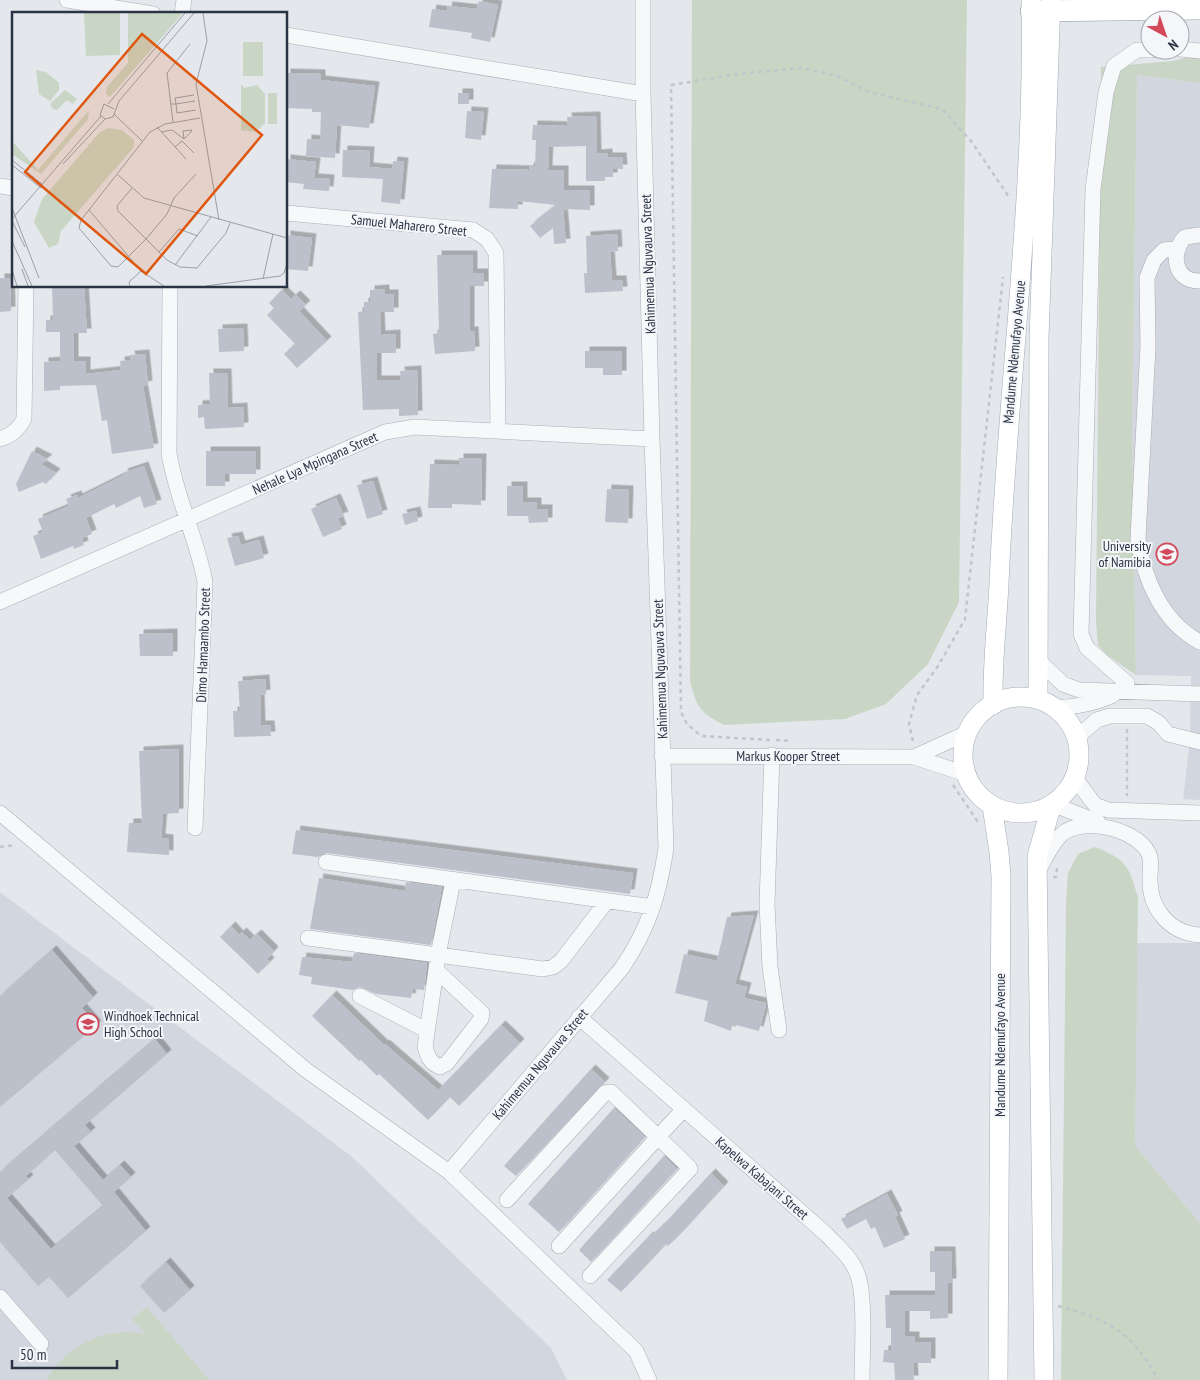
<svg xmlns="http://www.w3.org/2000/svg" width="1200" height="1380" font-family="'PT Sans Narrow',sans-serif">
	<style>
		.built { fill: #d2d6de }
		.green { fill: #c9d6c5 }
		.building { fill: #bbc0ca; fill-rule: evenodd; filter: url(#shadow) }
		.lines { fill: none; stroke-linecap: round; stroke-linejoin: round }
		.minor-casing { stroke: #a9aeb7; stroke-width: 16 }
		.major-casing { stroke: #a3abb8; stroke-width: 20 }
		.highway-casing { stroke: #8b94a3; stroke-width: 22 }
		.path { stroke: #c2c5cb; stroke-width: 2.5; stroke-dasharray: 4 4; stroke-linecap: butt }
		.minor { stroke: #f7f8fa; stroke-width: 15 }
		.major { stroke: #fff; stroke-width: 19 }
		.highway { stroke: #fff; stroke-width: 21 }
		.labels { text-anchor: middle; stroke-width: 4; stroke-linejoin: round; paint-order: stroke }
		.street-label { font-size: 14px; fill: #2b3445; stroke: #f4f6f9 }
		.poi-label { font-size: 14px; fill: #2b3445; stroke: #f4f6f9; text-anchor: end }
		.inset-road { fill: none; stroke: #9a9fa9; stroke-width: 1 }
		.view { fill: #df570f; fill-opacity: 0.15; stroke: #df570f; stroke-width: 2.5 }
		.inset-edge { fill: none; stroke: #2b3445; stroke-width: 2.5 }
	</style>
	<defs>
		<filter id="shadow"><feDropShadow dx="4.5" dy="-4.5" stdDeviation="0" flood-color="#0004"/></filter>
	</defs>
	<rect width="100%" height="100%" fill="#e4e7ec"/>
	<path class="built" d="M1137,75L1200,83V800L1183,799L1190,741L1191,676L1136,675L1132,432Z
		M0,892L351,1156L551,1348L567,1380H0Z
		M1136,943H1200V1223L1135,1146Z"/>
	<path class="green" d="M692,0H967L959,602L928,664L886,704L845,719L724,725C700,713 696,706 690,680Z
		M1200,54V83L1137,75L1132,432L1136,675L1107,655L1098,645L1096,621L1101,67L1173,61Z
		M1095,847C1127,860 1128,865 1138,897L1135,1146L1200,1223V1380H1061L1066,902L1068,873L1078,854Z
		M147,1307L209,1380H46C66,1346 107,1324 147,1335L132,1319Z"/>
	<path class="building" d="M479,1L498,5L490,42L471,38L472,33L429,27L432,9L447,11L448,6L477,9Z
		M286,73L321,74V80L375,86L369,128L337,125L335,158L306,156L307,139L320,140L321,112H312V109L286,108Z
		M458,93H469V104H458Z
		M467,111L484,112L481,140L465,138Z
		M596,116L597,154L608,153V157H622L623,169H613V177H605V181H586V146L549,147L548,170H564V190H590V210L563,209L566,243L554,244L553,228L540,238L530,226L556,205L518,201V209L489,208L492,169L529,170L530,166L535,167L536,140H532L533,125L568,126L567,117Z
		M343,150L370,151L369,167L392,169L393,161L404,162L400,204L381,202L383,179L342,177Z
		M286,159L316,162L314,178L330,179L329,191L303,189L304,184L286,182Z
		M617,234L618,251L610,252L612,280H622L623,291L585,293L584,273H587L586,236Z
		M286,235L312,238L308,271L286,269Z
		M437,255H473V273H484V286H470V331H474L475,351L435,354L433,334L439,333Z
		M0,278H10L11,311L0,312Z
		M52,286H84L87,333H74V361H86V374L121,370L120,361L131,360L130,355L145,354L148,385L143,386L154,448L112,454L107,420L102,421L96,385L60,386V390L44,391V362L60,361V332H46V320H53Z
		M385,289V294H394V312H380L381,335L396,334V353H377V380H401L400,371L417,370L418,415L399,416V409L363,410L358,312L364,311V302H370V290Z
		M282,290L291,299L296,295L306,305L299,311L327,341L297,368L284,354L295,344L267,315L274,308L269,303Z
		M243,328L244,351L219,352L218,329Z
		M585,351H622V375H603V368H585Z
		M209,373H227L228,408L243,407L244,427L205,429L204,417L198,418V405L210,404Z
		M32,451L48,459L41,464L56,473L46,484L43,482L19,492L16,484Z
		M206,451H256V474H225V486H206Z
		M459,458H482L481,505L452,504V508H428L430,464L459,465Z
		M144,466L157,504L144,508L140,496L116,508L114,504L86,518L92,534L82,538L84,545L74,549L73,546L41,559L33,536L43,532L38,519L69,506L66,499L77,495L78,498L124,475L123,473Z
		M373,481L383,514L367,519L357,485Z
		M507,486H523V502H537V509H548V522L529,523L528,516H507Z
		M607,489L629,490L628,523L605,522Z
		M336,498L344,516L338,518L342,529L323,537L311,509Z
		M416,511L418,521L405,525L402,514Z
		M238,536L241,545L259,540L264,558L235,566L227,538Z
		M173,633V656H140L139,634Z
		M265,679L266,694L260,695L261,725H270L271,736L234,737L233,711H240L238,681Z
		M179,749V813L163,814L161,838L169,839V855L127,852L129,823H142L139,751Z
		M296,830L633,873L630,894L327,853L318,857L292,854Z
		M319,878L405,891L406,882L442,887L431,945L310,929Z
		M754,915L735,984L747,987L744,998L766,1003V1005L759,1031L732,1024L731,1031L704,1021L708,1001L675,993L684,954L717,961L727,917Z
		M231,926L239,935L242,932L250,940L257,934L274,951L267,959L270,962L258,974L220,937Z
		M52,950L93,997L82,1008L97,1025L0,1107V996Z
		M354,953L427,963L424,990L413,989L411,998L376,994L360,987L353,990L311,984L312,977L299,975L302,957L352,962Z
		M332,995L384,1045L385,1044L438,1090L501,1025L520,1043L459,1106L450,1097L428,1120L379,1074L377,1076L361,1060L359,1061L312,1016Z
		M155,1039L167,1054L85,1125L91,1132L74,1146L103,1180L120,1165L131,1177L114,1192L146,1231L68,1298L49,1277L38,1286L0,1242V1172ZM55,1150L103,1206L51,1249L7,1198L29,1179L26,1176Z
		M591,1069L605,1082L516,1176L504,1166Z
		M614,1108L645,1137L559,1232L528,1204Z
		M664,1156L677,1169L591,1262L579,1250Z
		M711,1173L724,1186L683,1231L668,1246L666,1244L621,1292L607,1280L649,1236L650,1237L666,1222Z
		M887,1194L898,1215L895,1217L905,1239L884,1248L875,1227L871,1229L866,1219L847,1229L841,1219Z
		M930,1251H951L952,1283H948V1318L930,1319V1311H905V1336H915V1342H931V1363H913L914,1380H895L894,1363L883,1362L884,1350H891V1328H886L885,1295H935V1272H930Z
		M166,1262L190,1290L164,1313L140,1286Z"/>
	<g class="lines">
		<g class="minor-casing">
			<path id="minor" d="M67,0L153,14
				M182,14L184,0
				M286,35L643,94
				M1180,49L1200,51
				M0,186L14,188
				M286,213L473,230L487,239L496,253L498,430
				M1200,235L1185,237C1170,253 1174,282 1200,281
				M1177,249L1164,250L1154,260L1147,278L1148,346L1138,539C1144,579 1162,622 1200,642
				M170,286L169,453C176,498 197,538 205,582L195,828
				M0,439C12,435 18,430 24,419L26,286
				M0,602L385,432L415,427L652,439
				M1039,661L1063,684L1079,690L1200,694
				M1127,683L1087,648L1081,634L1093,189L1106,92L1114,66L1137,50H1169
				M1054,708C1076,707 1094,704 1113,695
				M1076,738L1097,720L1110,716H1147L1159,723L1168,734L1200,742
				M772,755L767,904L770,967L779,1030
				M662,756L914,757L966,774
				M914,757L967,733
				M1074,777L1095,805L1108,810L1200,813
				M1052,804L1098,822
				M0,813L306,1070L449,1172L636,1351L649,1380
				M326,862L653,907
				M1039,870C1045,858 1052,843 1062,834C1082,817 1131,828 1146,849C1153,858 1150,868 1150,878C1149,908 1169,933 1200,935
				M308,938L438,955L453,881
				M436,970L482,1013L481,1019L447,1063L440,1067C430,1063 428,1057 425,1047Z
				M436,970L438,955L543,969L553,967L561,961L607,901
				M360,996L426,1030
				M579,1017L826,1234C837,1246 851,1257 857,1273C866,1294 862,1355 862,1380
				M449,1172L622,968C649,928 659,895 666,848L652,439L643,94V0
				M507,1200L605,1093L611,1092L658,1137L684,1109
				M559,1246L658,1137L689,1167L690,1169L590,1276
				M0,1297L41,1344"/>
		</g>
		<g class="major-casing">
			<path id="major" d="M963 755a58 58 0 1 1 116 0a58 58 0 1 1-116 0Z
				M1038,699L1039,338L1051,0
				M993,705C992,665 997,624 999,584C1007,389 1035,195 1031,0
				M992,806L999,852L1001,876L998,1380
				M1044,1380L1037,856L1052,804"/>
		</g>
		<g class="highway-casing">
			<path id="highway" d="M1031,11L1200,9"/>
		</g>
		<path class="path" d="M1127,729V796
			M770,740L701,736L687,724L681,712L671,85L738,74L801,68L835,75L869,92L942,109L971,141L1009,197
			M776,740L790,741
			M913,741L909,724L917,695L938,666L965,619L1003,277
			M953,785L978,822
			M0,847L16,845
			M1053,877H1056L1057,868
			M1058,1306C1109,1320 1133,1332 1158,1380"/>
		<use href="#minor" class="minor"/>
		<use href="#major" class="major"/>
		<use href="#highway" class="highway"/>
	</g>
	<defs>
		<g id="university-ring" transform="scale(1.125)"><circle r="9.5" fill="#f4f6f9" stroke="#d1495b" stroke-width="1.5"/><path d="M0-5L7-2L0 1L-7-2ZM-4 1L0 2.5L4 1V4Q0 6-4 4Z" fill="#d1495b"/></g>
		<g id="school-ring" transform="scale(1.125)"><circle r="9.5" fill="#f4f6f9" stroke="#d1495b" stroke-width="1.5"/><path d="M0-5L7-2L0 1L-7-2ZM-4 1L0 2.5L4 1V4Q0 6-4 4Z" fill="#d1495b"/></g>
	</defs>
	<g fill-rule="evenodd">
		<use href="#university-ring" x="1167" y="554"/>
		<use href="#school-ring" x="88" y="1024"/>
	</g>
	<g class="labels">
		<g class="street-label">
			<text transform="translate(409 225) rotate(6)" y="5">Samuel Maharero Street</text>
			<text transform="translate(648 264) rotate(-92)" y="5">Kahimemua Nguvauva Street</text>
			<text transform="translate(1014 352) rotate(-85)" y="5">Mandume Ndemufayo Avenue</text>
			<text transform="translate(315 463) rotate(-24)" y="5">Nehale Lya Mpingana Street</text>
			<text transform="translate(203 645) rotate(-88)" y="5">Dimo Hamaambo Street</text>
			<text transform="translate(660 669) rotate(-92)" y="5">Kahimemua Nguvauva Street</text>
			<text x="788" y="761">Markus Kooper Street</text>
			<text transform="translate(1000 1045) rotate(-90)" y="5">Mandume Ndemufayo Avenue</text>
			<text transform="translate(540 1064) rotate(-50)" y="5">Kahimemua Nguvauva Street</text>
			<text transform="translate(762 1178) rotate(41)" y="5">Kapelwa Kabajani Street</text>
		</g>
		<g class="poi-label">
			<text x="1151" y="551">University<tspan x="1151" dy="16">of Namibia</tspan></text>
			<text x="104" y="1021" text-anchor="start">Windhoek Technical<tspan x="104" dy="16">High School</tspan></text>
		</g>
	</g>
	<g transform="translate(12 12)">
		<rect width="275" height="275" fill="#e4e7ec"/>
		<path d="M72,1H108V43L74,44ZM116,1H171L98,85L94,82L95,75L116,51ZM231,30H251V64H231ZM24,58L34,60L47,71V78L38,89L27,82ZM229,72L232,76L245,73L253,82V111L244,120L229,118ZM53,78L65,87L61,92L55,88L45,98L41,97L38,92ZM256,81H265V112H256ZM77,98L76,107L29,162L0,142V129L26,158ZM97,116L110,118L122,128V135L49,219L46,232L37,236L22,210L30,187L88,120Z" fill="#c9d6c5"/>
		<path class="inset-road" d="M191,1L195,29L184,72L207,208M182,83L163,86L164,92L183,89M96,92L173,1M159,92H164L165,101L184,98M102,97L92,92L88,103L93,107L101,105L107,89L182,1M102,102L131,130M161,110L155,61L178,32M145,115L174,147M180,118L179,120L172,127L171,119ZM149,120L160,118L172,127M163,135L170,129L182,141M0,148L31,173M51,152L93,107M0,153L29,176M184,162L162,186L155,202L134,227L106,255L99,254L67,216L69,208L138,120L153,112L188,106M106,163L132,186L275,226M120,176L105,194L106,199L155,248L168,255L185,256L214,221L218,211M0,196L27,266M77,198L129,259L152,274M0,207L89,104M0,209L13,235M0,229L20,274M147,240L167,217L186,224M163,253L199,205M10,257L16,274M0,258L5,274M251,267L261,222M118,274L117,270L129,259M194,274L268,264L272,261L275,252"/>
		<path class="view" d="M130,22L250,123L134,262L13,160Z"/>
		<rect width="275" height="275" class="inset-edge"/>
	</g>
	<g transform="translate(1165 35) rotate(140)"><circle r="24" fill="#f4f6f9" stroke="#a4a8b1"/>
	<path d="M0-4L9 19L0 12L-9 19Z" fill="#d1495b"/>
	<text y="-8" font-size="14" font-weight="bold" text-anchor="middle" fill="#2b3445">N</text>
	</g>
	<path d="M12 1360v8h105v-8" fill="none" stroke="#2b3445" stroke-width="2.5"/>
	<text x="20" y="1360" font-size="15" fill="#2b3445" stroke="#f4f6f9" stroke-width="4" paint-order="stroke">50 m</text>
</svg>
